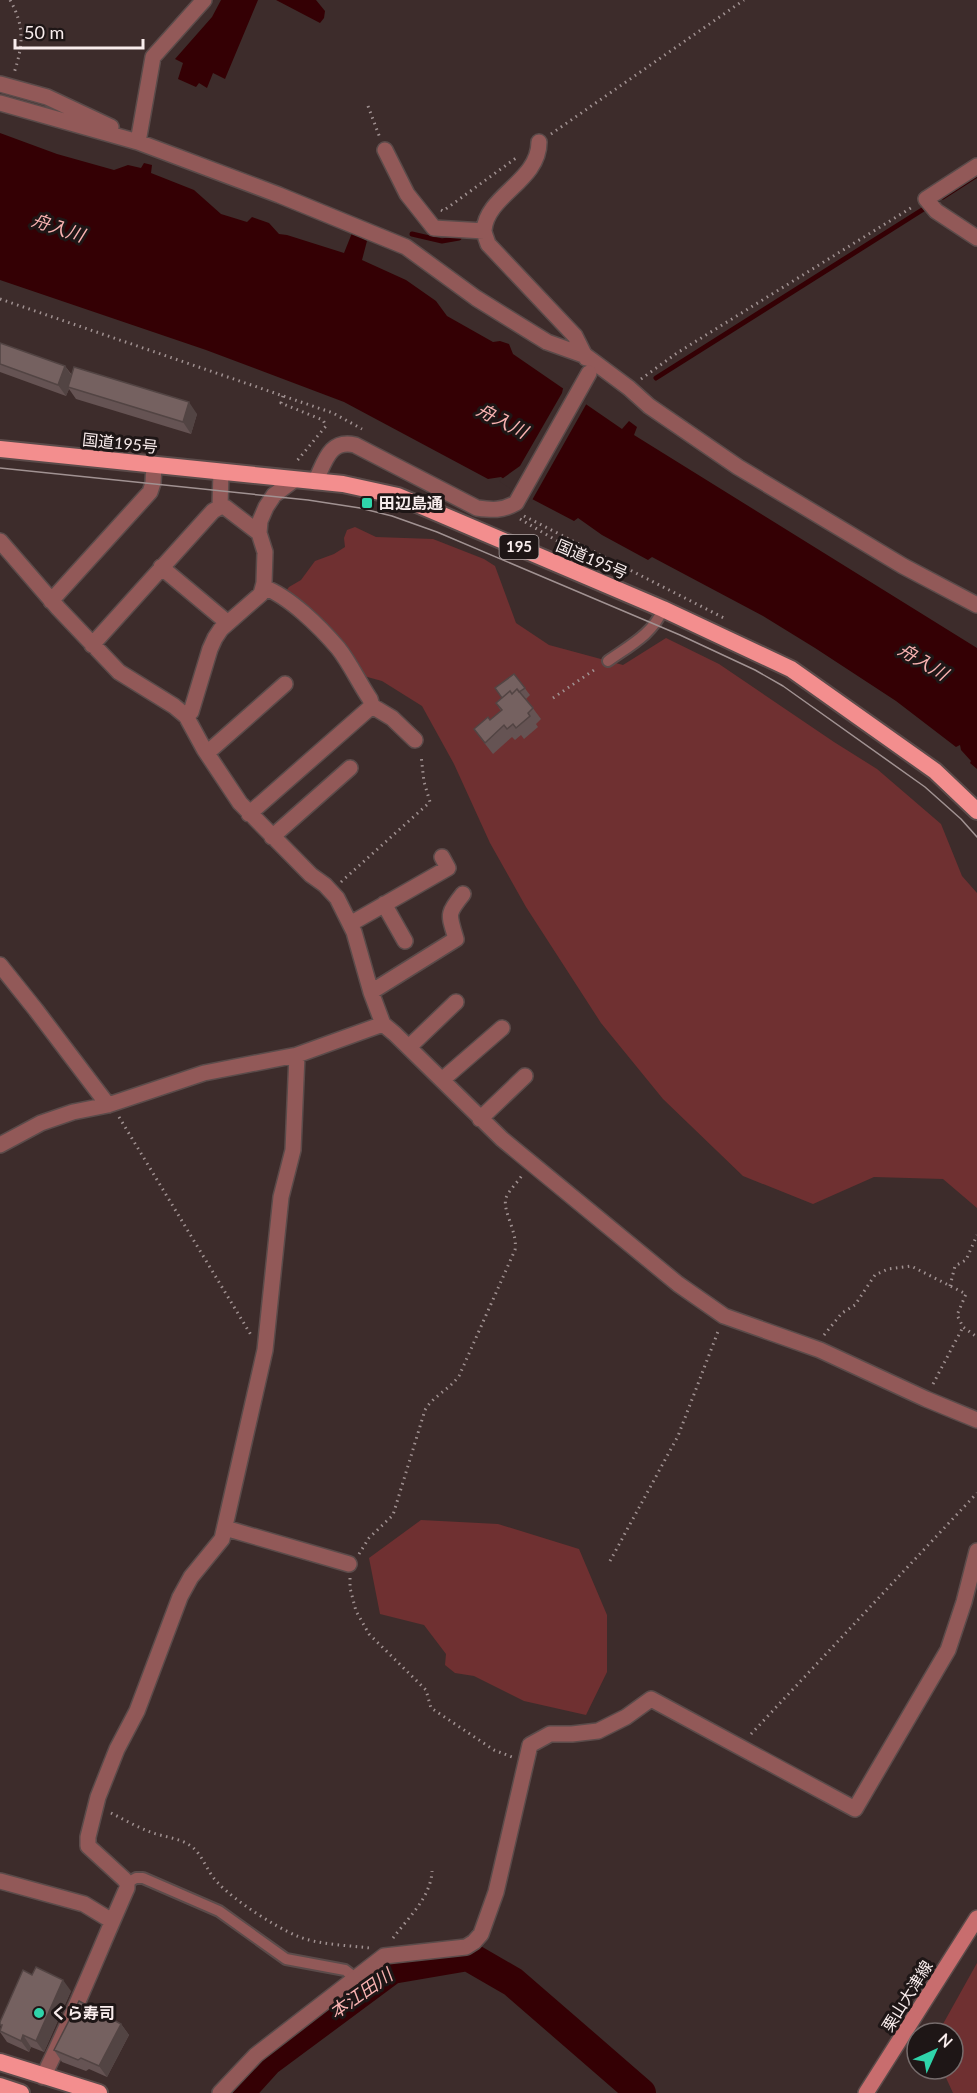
<svg xmlns="http://www.w3.org/2000/svg" width="977" height="2093" font-family="Lato,'Noto Sans JP',sans-serif">
	<style>
		.green { fill: #6f3031 }
		.water { fill: #340004 }
		.pier { fill: #3d2c2b }
		.lines { fill: none; stroke-linecap: round; stroke-linejoin: round }
		.stream { stroke: #340004; stroke-width: 5 }
		.river { stroke: #340004; stroke-width: 30 }
		.service-casing { stroke: #5b4b4a; stroke-width: 14 }
		.minor-casing { stroke: #5b4b4a; stroke-width: 18 }
		.tertiary-casing { stroke: #5b4b4a; stroke-width: 18 }
		.secondary-casing { stroke: #5b4b4a; stroke-width: 18 }
		.trunk-casing { stroke: #5b4b4a; stroke-width: 20 }
		.path { stroke: #a09191; stroke-width: 3; stroke-dasharray: 1.5 4.5; stroke-linecap: butt }
		.service { stroke: #925958; stroke-width: 10 }
		.minor { stroke: #925958; stroke-width: 15 }
		.tertiary { stroke: #925958; stroke-width: 15 }
		.secondary { stroke: #c86d6e; stroke-width: 15 }
		.trunk { stroke: #f38e8e; stroke-width: 16 }
		.tram { stroke: #a19292; stroke-width: 1.5 }
		.wall { fill: #655353 }
		.shaded-wall { fill: #524443 }
		.building { fill: #756160; stroke: #524443; stroke-width: 1.5 }
		.poi-dot { fill: #2fd4aa; stroke: #1e1616; stroke-width: 2 }
		.labels { text-anchor: middle; stroke-width: 6; stroke-linejoin: round; paint-order: stroke }
		.shield { fill: #1e1616; stroke: #b7acac; stroke-width: 1.5 }
		.shield-label { font-size: 15px; font-weight: bold; fill: #f9eded }
		.street-label { font-size: 16px; fill: #f9eded; stroke: #1e1616 }
		.poi-label { font-size: 16px; font-weight: bold; fill: #f9eded; stroke: #1e1616; text-anchor: start }
		.water-label { font-size: 18px; font-style: italic; fill: #f9b2b1; stroke: #1e1616 }
	</style>
	<rect width="100%" height="100%" fill="#3d2c2b"/>
	<path class="green" d="M355,527L376,537L433,539L484,559L495,566L516,623L549,645L623,665L666,638L719,664L834,742L877,769L941,824L962,876L977,893V1208L943,1179L874,1177L813,1204L743,1176L663,1099L601,1023L526,907L490,843L454,764L422,706L382,681L360,675L286,591L289,587L301,580L315,561L334,554L345,547L344,538L347,530Z
		M421,1520L498,1524L579,1549L607,1615V1672L586,1715L524,1701L474,1676L455,1673L445,1665L446,1654L424,1625L380,1614L369,1558Z
		M977,1963V2093H953L942,2069H953V2033H938Z"/>
	<path class="water" d="M221,0H258L225,79L213,73L207,88L199,83L196,87L178,79L183,63L175,59L212,17Z
		M276,0H316L325,11L324,18L320,23Z
		M0,133L57,154L114,170L128,165L141,168L144,163L152,165L151,173L194,190L221,214L247,222L252,217L269,223L279,234L287,235L344,253L352,233L367,241L362,260L406,280L436,301L447,316L493,342L500,341L509,344L513,354L622,429L629,421L637,427L634,435L977,648V769L970,763L971,761L961,750L960,745L956,747L896,701L815,648L763,616L652,557L648,560L602,535L578,518L574,521L532,499L501,477L488,479L344,402L206,350L0,280Z"/>
	<path class="pier" d="M564,384L588,401L531,502L499,481L520,466L562,393Z"/>
	<g class="lines">
		<path class="stream" d="M943,197L977,175
			M412,234L442,241L459,238
			M656,378L930,205"/>
		<path class="river" d="M239,2093L268,2061L392,1969L468,1956L513,1982L641,2093"/>
		<g class="service-casing">
			<path id="service" d="M608,661C629,646 653,634 663,609
				M127,1883L136,1878H143L219,1911L286,1959L345,1970L357,1979"/>
		</g>
		<g class="minor-casing">
			<path id="minor" d="M0,84L47,97L111,127
				M0,103L138,142L279,195L406,247L476,298L547,342L586,356L629,388L649,406L738,467L903,566L977,605
				M138,142L153,57L204,0
				M539,142C539,181 487,195 484,230C484,234 487,240 488,244L575,336L586,358
				M385,150L407,194L434,228L484,231
				M977,166L926,199L936,211L977,238
				M220,507L221,472
				M0,541L58,608L119,672L174,706L186,716
				M161,567L228,623
				M51,601L150,492L153,483L154,465
				M92,645L213,511L220,507H225L259,533
				M372,706L392,718L415,740
				M207,753L285,684
				M249,814L372,706L370,699C359,683 350,663 338,648C320,627 289,596 263,587
				M272,837L350,768
				M384,904L405,941
				M350,924L448,868L442,857
				M0,965L36,1010L108,1105
				M371,992L456,939C449,914 446,915 463,894
				M383,1024L395,1034L502,1139L678,1284L724,1316L820,1350L926,1399L977,1420
				M409,1047L456,1002
				M442,1080L502,1028
				M480,1119L525,1076
				M0,1145L41,1123L73,1112L108,1105L204,1073L297,1055L383,1024L371,992L354,932L337,898L325,885L311,875L240,803L204,749L186,716L191,712L210,649L215,638L221,629L261,594L264,583L265,552L259,533L260,521L266,507L274,495L294,480
				M225,1528L349,1564
				M0,1881L84,1904L112,1921
				M43,2077C74,2015 99,1951 127,1888V1883L124,1879L88,1846V1837L98,1797L117,1749L137,1711L180,1597L191,1577L222,1539L265,1350L281,1197L293,1150L297,1055
				M220,2093L256,2055L384,1956L466,1947L474,1942L481,1934L496,1892L530,1745L550,1734H572L598,1731L626,1717L651,1699L855,1809L948,1650L964,1602L977,1551"/>
		</g>
		<g class="tertiary-casing">
			<path id="tertiary" d="M315,482C325,462 329,439 355,445L477,508C492,510 502,511 516,503L589,373"/>
		</g>
		<g class="secondary-casing">
			<path id="secondary" d="M866,2093L977,1918"/>
		</g>
		<g class="trunk-casing">
			<path id="trunk" d="M0,449L343,484L398,496L663,609L791,669L935,771L977,811
				M0,2062L99,2093
				M0,2086L21,2093"/>
		</g>
		<path class="path" d="M10,0C25,26 23,46 14,73
			M368,106L380,138
			M551,134L744,0
			M441,210L443,211L516,158
			M0,299L333,413L362,429
			M641,379L677,353L914,206
			M283,396L281,403L323,420L326,426L296,462
			M524,516L724,618
			M520,519L576,552
			M553,698L597,668
			M341,882L430,802L424,782L421,755
			M119,1117L251,1335
			M950,1286L955,1266L966,1260L977,1235
			M824,1335L842,1313L855,1305L875,1275L888,1269L911,1266L966,1294L957,1315L963,1327L977,1337
			M933,1384L963,1327
			M359,1554L369,1538L393,1515L425,1410C433,1396 449,1390 459,1376L515,1250C518,1232 502,1211 506,1198C509,1190 518,1182 523,1174
			M610,1561L678,1436L719,1329
			M350,1578V1588L356,1611L369,1634L426,1690L431,1708L494,1750L512,1757
			M751,1734L977,1493
			M111,1813C123,1819 135,1826 148,1831C161,1837 178,1837 191,1846C203,1855 207,1872 218,1883C235,1901 274,1926 297,1936C319,1945 346,1945 370,1948
			M393,1938C408,1918 431,1897 432,1871"/>
		<use href="#service" class="service"/>
		<use href="#minor" class="minor"/>
		<use href="#tertiary" class="tertiary"/>
		<use href="#secondary" class="secondary"/>
		<use href="#trunk" class="trunk"/>
		<path class="tram" d="M0,468L308,500L360,508L392,516L437,532L680,635L755,670L783,686L925,787L961,819L977,837"/>
	</g>
	<path class="wall" d="M0,343L65,366L72,375L197,414L191,434L76,399L69,389L66,396L0,372Z
		M514,674L530,695L526,699L541,719L536,724L538,727L524,739L521,735L515,740L512,737L493,754L482,740L474,729L490,720L501,711L496,703L502,698Z
		M71,1991L44,2052L31,2047L29,2052L7,2042L0,2032L1,2027L0,2022Z
		M121,2024L129,2035L107,2077L89,2069L86,2071L62,2062L54,2050Z"/>
	<path class="shaded-wall" d="M65,366L73,378L68,387L69,389L66,396L58,385Z
		M189,402L197,414L191,434L183,422Z
		M63,1980L71,1991L44,2052L36,2041Z
		M121,2024L129,2035L107,2077L99,2066Z
		M23,2035L31,2047L29,2052L21,2041Z"/>
	<path class="building" d="M0,343L65,366L58,385L0,364Z
		M74,367L189,402L183,422L68,387Z
		M514,674L525,688L519,692L517,689L512,694L510,691L502,698L495,688Z
		M517,689L533,708L528,713L530,716L516,728L513,724L507,729L504,725L485,743L474,729L488,717L490,720L502,710L496,703L510,691L512,694Z
		M36,1967L63,1980L36,2041L23,2035L21,2041L0,2031L2,2025H0V2022L23,1970L32,1975Z
		M79,2001L121,2024L99,2066L81,2058L78,2060L54,2050Z"/>
	<g class="poi-dot">
		<rect x="361" y="497" width="12" height="12" rx="3"/>
		<circle cx="39" cy="2013" r="6"/>
	</g>
	<g class="labels">
		<rect class="shield" x="499.5" y="535" width="39" height="24" rx="4.5"/>
		<g class="shield-label">
			<text x="519" y="552">195</text>
		</g>
		<g class="street-label">
			<text transform="translate(120 443) rotate(6)" y="6">国道195号</text>
			<text transform="translate(592 559) rotate(23)" y="6">国道195号</text>
			<text transform="translate(907 1996) rotate(-58)" y="6">栗山大津線</text>
		</g>
		<g class="poi-label">
			<text x="379" y="509">田辺島通</text>
			<text x="51" y="2019">くら寿司</text>
		</g>
		<g class="water-label">
			<text transform="translate(58 228) rotate(18)" y="6">舟入川</text>
			<text transform="translate(502 421) rotate(27)" y="6">舟入川</text>
			<text transform="translate(923 662) rotate(31)" y="6">舟入川</text>
			<text transform="translate(361 1994) rotate(-35)" y="6">本江田川</text>
		</g>
	</g>
	<g transform="translate(935 2051) rotate(45)"><circle r="28" fill="#1e1616" stroke="#766c6c" stroke-width="1.5"/>
	<path d="M0-4.5L10 22L0 15L-10 22Z" fill="#2fd4aa"/>
	<text y="-9" font-size="16" font-weight="bold" text-anchor="middle" fill="#f9eded">N</text>
	</g>
	<path d="M15 39v9h128v-9" fill="none" stroke="#f9eded" stroke-width="3"/>
	<text x="24" y="39" font-size="18" fill="#f9eded" stroke="#1e1616" stroke-width="4.5" paint-order="stroke">50 m</text>
</svg>
